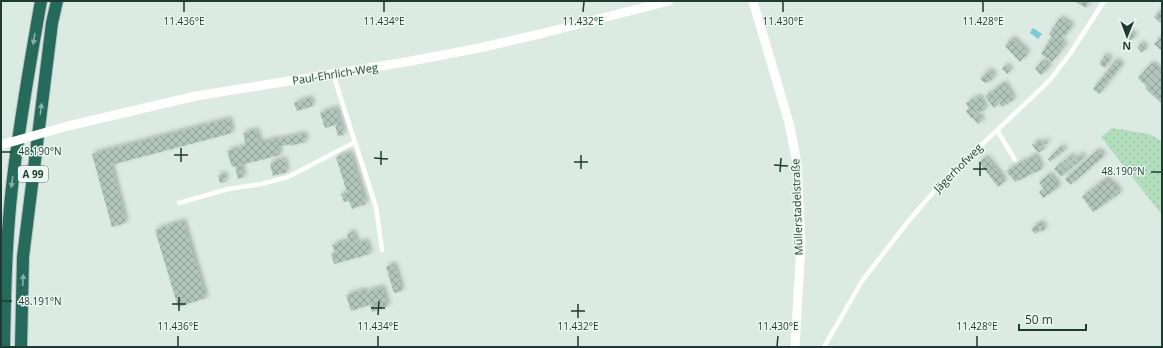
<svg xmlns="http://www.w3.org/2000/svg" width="1163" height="348" font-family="'Open Sans',sans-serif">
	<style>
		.grass { fill: url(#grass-dots) }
		.water { fill: #7dcad6 }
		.building { fill: url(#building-cross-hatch); filter: url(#shadow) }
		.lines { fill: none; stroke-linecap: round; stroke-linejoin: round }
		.motorway-casing { stroke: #bbc4c2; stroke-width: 14 }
		.service { stroke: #fff; stroke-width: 4.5 }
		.minor { stroke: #fff; stroke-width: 9 }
		.motorway { stroke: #266a5b; stroke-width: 12 }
		.minor-bridge { stroke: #fff; stroke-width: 9 }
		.oneway { fill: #8ab0a6 }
		.ticks { fill: none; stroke: #1d3b32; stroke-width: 1.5 }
		.labels { text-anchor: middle; stroke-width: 3; stroke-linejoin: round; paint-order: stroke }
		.shield { fill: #edf7f2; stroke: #5b736c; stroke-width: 1 }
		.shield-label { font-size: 10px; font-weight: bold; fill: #1d3b32 }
		.street-label { font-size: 11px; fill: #1d3b32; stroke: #edf7f2 }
		.ticks-label { font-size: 10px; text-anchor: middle; fill: #1d3b32; stroke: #edf7f2; stroke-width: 3; stroke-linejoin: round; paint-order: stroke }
	</style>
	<defs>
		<pattern id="grass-dots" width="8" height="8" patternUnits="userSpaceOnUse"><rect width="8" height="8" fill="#b2debd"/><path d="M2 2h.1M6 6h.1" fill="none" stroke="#99bfa3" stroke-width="1.8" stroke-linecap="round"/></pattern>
		<pattern id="building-cross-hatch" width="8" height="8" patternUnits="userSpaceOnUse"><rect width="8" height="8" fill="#b1c5bd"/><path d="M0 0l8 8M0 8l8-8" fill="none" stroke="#8fa19a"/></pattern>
		<filter id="shadow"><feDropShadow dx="2.5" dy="-2.5" stdDeviation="2" flood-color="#0004"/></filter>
	</defs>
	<rect width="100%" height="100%" fill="#dceae4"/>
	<path class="grass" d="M1112,128L1149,134L1162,141V215L1101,137Z"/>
	<path class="water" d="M1033,28L1042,34L1038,39L1030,33Z"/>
	<path class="building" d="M1076,1H1089L1086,8L1076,2Z
		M1162,9V21L1160,23L1154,17Z
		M1060,18L1072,25L1066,35H1064L1060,41L1065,45L1052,62L1041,54L1052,36L1049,34Z
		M1130,31L1135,36L1131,41L1126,37Z
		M1162,36V51L1154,44Z
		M1012,38L1028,53L1020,62L1005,46Z
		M1141,43L1146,48L1142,53L1137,48Z
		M1105,55L1110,58L1105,68L1099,64Z
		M1043,60L1050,66L1041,75L1035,69Z
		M1116,60L1122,65L1099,94L1093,89Z
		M1152,63L1160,71L1146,86L1138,78Z
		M1006,65L1011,70L1007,74L1002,69Z
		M989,70L995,76L988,83L987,82L985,83L980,79Z
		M1162,70V104L1145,88Z
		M1004,83L1014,99L1002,107L992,91Z
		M990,92L999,104L994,108L985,96Z
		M979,96L986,109L979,113L977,111L973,113L976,116L978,115L983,120L978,124L973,118L972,119L966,111L969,108L966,103Z
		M310,98L313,106L297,111L294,103Z
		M336,108L344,135L338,136L335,125L325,128L320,113Z
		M229,119L232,133L111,165L126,223L112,227L92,154Z
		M256,130L260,143L275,139L276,140L304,134L306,142L290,146V144L278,147L280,155L241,165L244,177L238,179L235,166L232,167L227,151L246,146L243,133Z
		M1045,140L1048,143L1044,146L1042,143Z
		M1038,141L1044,149L1038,153L1032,145Z
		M1062,146L1065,150L1050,162L1048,159Z
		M1098,150L1104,156L1070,185L1065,179Z
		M350,153L366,204L352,209L349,201L344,202L341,194L347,192L336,157Z
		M1081,154L1084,157L1061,177L1054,169L1071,155L1074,158L1061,168L1062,170Z
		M1035,155L1042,169L1015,182L1006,171Z
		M986,157L1005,181L998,187L979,162Z
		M284,159L287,172L273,176L270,163Z
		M224,174L226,182L220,183L218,175Z
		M1050,174L1059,187L1043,198L1039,192L1044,189L1039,182Z
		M1106,178L1112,185L1114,184L1120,193L1093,212L1082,197Z
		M183,221L206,298L178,307L155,230Z
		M1041,222L1045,229L1042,232L1041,230L1035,234L1031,229Z
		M353,232L357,243L351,245L347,234Z
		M348,240L350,246L366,241L370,254L334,264L331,254L335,252L332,245Z
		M394,264L402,291L394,293L386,267Z
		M382,287L388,306L372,312L366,292Z
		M364,290L369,305L351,311L346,295Z"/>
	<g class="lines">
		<g class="motorway-casing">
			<path id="motorway" d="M4,347C5,294 6,240 12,187C19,124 30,63 41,1
				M21,347L23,257L52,23L57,1"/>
		</g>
		<path class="service" d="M333,74L376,207L382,250
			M997,130L1015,160
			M179,203L228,189L261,184L288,177L355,142
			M824,347L862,281L907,223L936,189L954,171L1050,80L1070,54L1104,1"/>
		<path class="minor" d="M753,1L789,123L797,163L801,244L795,347
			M68,126L196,96L406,62L479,48L544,33L669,1"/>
		<use href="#motorway" class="motorway"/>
		<path class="minor-bridge" d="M1,145L68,126"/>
	</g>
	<defs><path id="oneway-solid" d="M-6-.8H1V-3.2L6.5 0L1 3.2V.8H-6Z"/></defs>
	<g class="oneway">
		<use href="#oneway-solid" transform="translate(34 39) rotate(99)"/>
		<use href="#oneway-solid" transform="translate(41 109) rotate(-83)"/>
		<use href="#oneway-solid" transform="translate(12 182) rotate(98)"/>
		<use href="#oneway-solid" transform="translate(23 280) rotate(-88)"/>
	</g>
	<path class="ticks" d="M184,12V2M384,12V2M583,12L584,2M783,12V2M983,12V2M2,152H12M174,155H188M374,158L388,159M181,162V148M574,162H588M381,165V151M774,165L788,166M581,169V155M973,169H987M780,172L781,158M1151,172H1161M980,176V162M2,301H12M172,304H186M371,308H385M179,311V297M571,311H585M378,315L379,301M578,318V304M178,346V336M378,346V336M578,346V336M777,346L778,336M977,346V336"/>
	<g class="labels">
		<rect class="shield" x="18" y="166" width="30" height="16" rx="3"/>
		<g class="shield-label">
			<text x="33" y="178">A 99</text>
		</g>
		<g class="street-label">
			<text transform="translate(335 74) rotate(-9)" y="4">Paul-Ehrlich-Weg</text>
			<text transform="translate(958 168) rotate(-45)" y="4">Jägerhofweg</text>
			<text transform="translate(797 207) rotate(-92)" y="4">Müllerstadelstraße</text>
		</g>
	</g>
	<g class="ticks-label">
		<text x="184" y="25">11.436°E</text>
		<text x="384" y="25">11.434°E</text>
		<text x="583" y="25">11.432°E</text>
		<text x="783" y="25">11.430°E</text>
		<text x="983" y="25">11.428°E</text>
		<text x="40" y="155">48.190°N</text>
		<text x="1123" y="175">48.190°N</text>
		<text x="40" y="305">48.191°N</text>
		<text x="178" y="330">11.436°E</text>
		<text x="378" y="330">11.434°E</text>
		<text x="578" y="330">11.432°E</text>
		<text x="778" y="330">11.430°E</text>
		<text x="977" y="330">11.428°E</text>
	</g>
	<rect width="1163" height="348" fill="none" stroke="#1d3b32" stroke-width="4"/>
	<g transform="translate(1127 36) rotate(181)" stroke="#edf7f2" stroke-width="3" paint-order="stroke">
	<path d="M0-3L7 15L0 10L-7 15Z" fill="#1d3b32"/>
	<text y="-6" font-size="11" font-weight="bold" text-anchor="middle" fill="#1d3b32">N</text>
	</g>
	<path d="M1019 324v6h67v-6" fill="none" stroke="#1d3b32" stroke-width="2"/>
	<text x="1025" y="324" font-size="12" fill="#1d3b32" stroke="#edf7f2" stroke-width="3" paint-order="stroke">50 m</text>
</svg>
